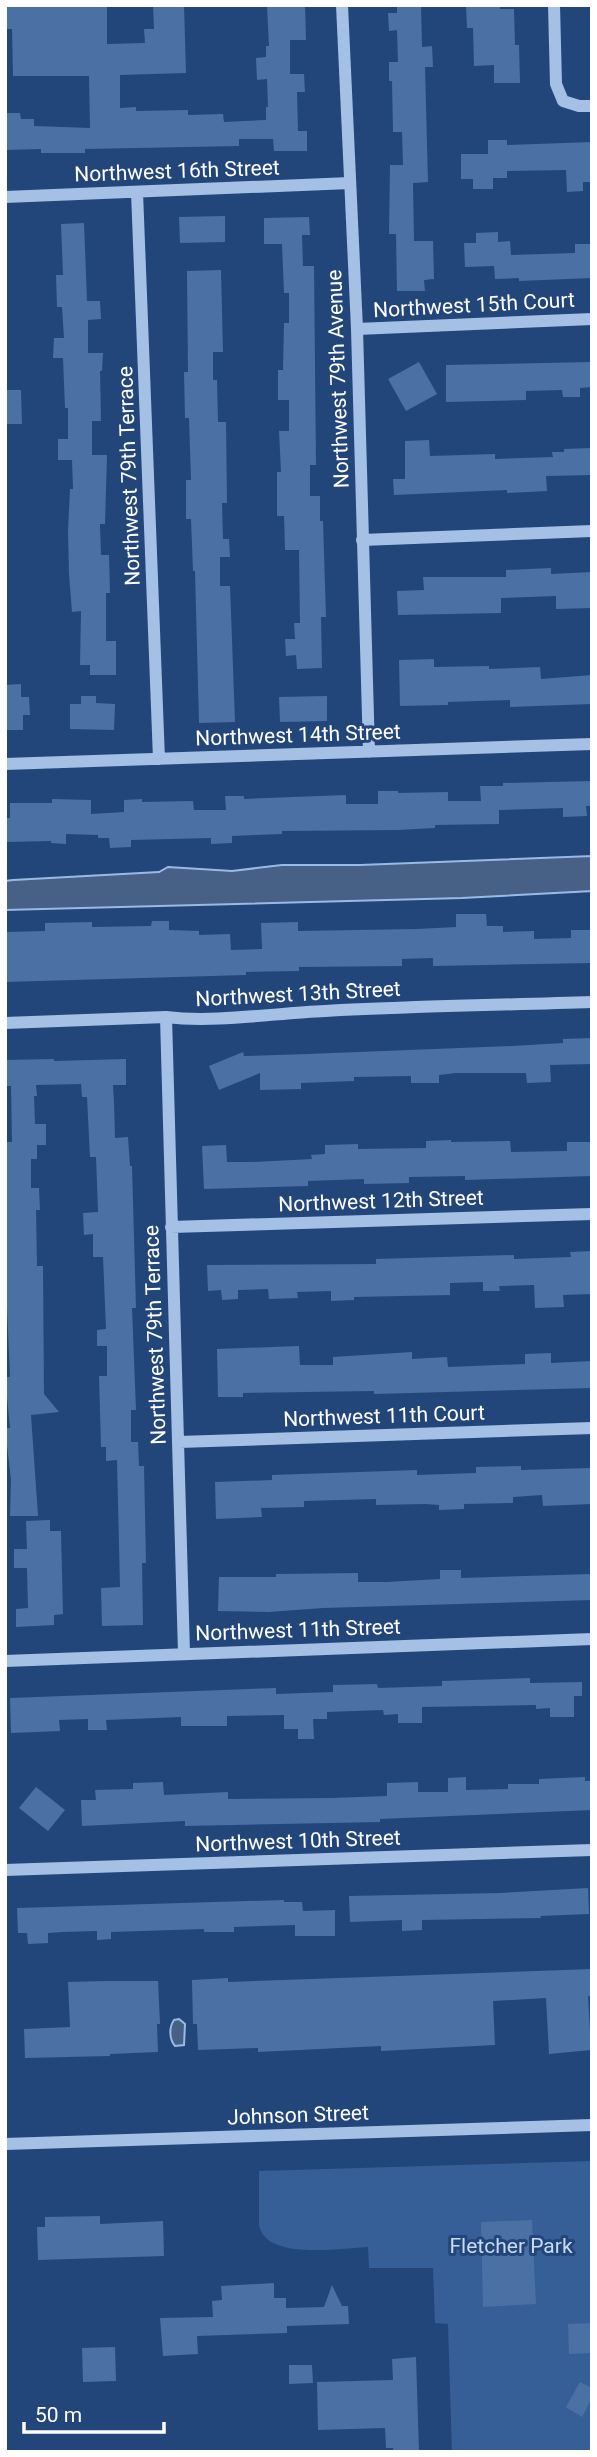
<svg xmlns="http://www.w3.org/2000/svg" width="597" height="2457" font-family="Roboto,sans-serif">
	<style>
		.green { fill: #365f98 }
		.water { fill: #466086; stroke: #99bae5; stroke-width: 2 }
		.building { fill: #4b70a3 }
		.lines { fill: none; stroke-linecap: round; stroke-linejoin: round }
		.minor { stroke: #a5c0e5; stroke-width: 12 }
		.labels { text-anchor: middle; stroke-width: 6; stroke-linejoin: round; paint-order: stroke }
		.street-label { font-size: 21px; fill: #fff; stroke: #23467a }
		.park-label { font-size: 21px; fill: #c8dbf4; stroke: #23467a }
	</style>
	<rect width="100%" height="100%" fill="#23467a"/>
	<path class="green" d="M592,2161V2452H452L448,2324L435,2323L433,2268H369L368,2247C340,2248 266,2261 259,2225V2171Z"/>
	<path class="water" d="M592,856V891L462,898L5,910V881L13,880L159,872L168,867L232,871L282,865H360Z
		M179,2019L185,2024L184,2045L175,2046C169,2039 169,2027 174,2020Z"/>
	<path class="building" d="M5,5H107V44L145,43L144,29H154L153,5H184L186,73L120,75V108L136,107V111L188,110V115L223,114L224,122L266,120V107H268L267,79L257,80L256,58L266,57V46H269L267,6L305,5L306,40H290V74H304L305,92H297L298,131H307V151H274L273,139H239V146L85,149V153H41V149L5,150V113H20L21,119H34V126L90,128L89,76H13L12,29H5Z
		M397,5H421L422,47L432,46L433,67H425L428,182L413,183L414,241H433L434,279L424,280L425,291H397L396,234H389L390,165H403L402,132H393L392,81H389V62H398L397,30L389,31L388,13H397Z
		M466,5H500V9H514L515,45H519L520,83H494V65L474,66L473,28H467Z
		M488,140H507V145L592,142V182H583V191L567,192L566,170L507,171V178H493V189H473V179H461V154H488Z
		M225,216V242L180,243L179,217Z
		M309,217L310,235H302L303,266H314L316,465H310V496H320V521H323L326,617H321L322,668L297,669L296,655L286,656L285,639H295L294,623H300L299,550H285L284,516H277V472H281L279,431H289V400H278V370H283L284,323H289V293H284L282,244H264V218Z
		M84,223L87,301H100L101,319L88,320V353H103L102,371H100L101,421H92V455H107L105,524H100L101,555H109L110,593H106V641H116V675H90V665H80L81,611L72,612L69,574L68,531L70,489H73L72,460H58V439H68V408H65L63,358H53L54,338H64L62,307H57L56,275H63L61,224Z
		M498,232V242L510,241L511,255L575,253V244H592V278L519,281V278L495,279L494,266L465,267L464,243H476V233Z
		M221,270L223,352H213V380H217L218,422H226L227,503H222L223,539H229L230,557H220V586H230L235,722L199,723L195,571H193L191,519H186V480H191L189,418H185L184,372H188L187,271Z
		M419,362L437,394L406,411L388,379Z
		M592,362V387L580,388V397H563L562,390L526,391V400L446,402V365Z
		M5,390H21L22,424H5Z
		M429,440L430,456L495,454V459L553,457L552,452H564V449L592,448V475L546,476L547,491L507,493V490L394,495L393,479H405V441Z
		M551,568V574L592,572V608L556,609V596L501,598V613L398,615L397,591L424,590L423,577H506V570Z
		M434,659V667L489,666V669L540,667L541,679L592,675V704L510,707V700L448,702V705L400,706L399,660Z
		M21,684V697H29L30,715H23V730H5V685Z
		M81,696H96V703L115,704L114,730L70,729V704H81Z
		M327,696V721L280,722L279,697Z
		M592,781V806H586L587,816L563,817V808L499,810V824L435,825V828L397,830L282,831V834L232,836V843L211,844V838L131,840V847L110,848L109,838H98V835L66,834V844L51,843V841L5,842V818H10V803H52V799L91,800V814L124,812V800L142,799V802L193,801L194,810H226L225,796H244V799L346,795V804H378V791H398V793L448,792V801H481L480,786H503V783Z
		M456,914H486L487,926H503V932L534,931V939L571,938V930H590L592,963L433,966V958L402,959V966L299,967V971L246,972V975L5,982V932L45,931V923L92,922V927L151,926L152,921H169V930L199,931V935L230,934L231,950L262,949L261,923L298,922V931L417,929L456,927Z
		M592,1038V1064L550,1065L551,1082L527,1083L526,1073H456L439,1075V1083H411V1076L354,1077V1081L301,1083V1089L260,1090V1073L219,1090L209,1066L243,1052L244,1056L308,1054L512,1046L563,1043V1039Z
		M54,1059V1061L126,1059V1085H113L114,1103L115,1138L128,1137L130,1166H132L136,1308H132L136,1410H131V1442H138L139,1466H144L146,1563H142L143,1625L102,1626L101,1588L120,1587L117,1460L106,1461V1447H101L99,1376H107V1346H97V1330L106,1329L103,1257H93V1234L84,1235L83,1213L98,1212L96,1157H90L87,1097H82L81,1084L36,1085L37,1096H34L35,1124H46V1145H37V1159H31V1188H39L40,1210H36L37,1266H43L44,1394L59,1412L31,1415L38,1516H10L11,1480L5,1428H10L5,1377H10L5,1262V1142H12L11,1086H5V1060Z
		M451,1140V1142L510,1141L511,1152L567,1151V1142H592V1176L465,1180V1176L409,1177V1183L364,1184V1179L308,1181V1186L204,1189L202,1146L226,1145L227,1162H252L312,1159L311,1155L325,1154V1145L358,1144V1149L426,1148V1141Z
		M592,1251V1294L563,1295L564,1307L535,1308L534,1285L499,1286L500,1291H483V1282L450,1283V1295L354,1297V1300L331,1301V1291L297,1292L298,1298L269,1299L268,1289L238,1290V1299L222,1300L221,1290L208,1291L207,1265L376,1264V1259L514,1255V1259L571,1257L570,1252Z
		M299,1346L300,1365H333V1357L412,1352V1359L447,1357L448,1367L525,1364V1354L551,1353V1363L592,1361V1388L374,1394V1391L243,1393V1397H218L217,1349Z
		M521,1466V1470L592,1468V1504L543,1506L542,1495L513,1497V1503L464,1504V1509L439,1510V1505L426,1504L376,1505V1499L304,1501V1507L261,1508L262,1517L216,1519L215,1482L272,1480V1475L417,1470V1475L476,1473V1467Z
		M50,1520V1531H61L63,1614L54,1615V1625L16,1627V1609L28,1608L27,1568H14V1549H27L26,1521Z
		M440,1570H461V1578L592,1574V1600L323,1608L269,1612L218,1611L219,1577H276V1574L358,1573V1582H387L440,1579Z
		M530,1678V1683L582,1682V1696H574V1717H550V1708L536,1709V1705L422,1707V1723H398V1714L384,1715L383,1710L327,1712V1719H313L314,1739H298V1729H284V1715L227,1716V1726H181V1717L106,1720L107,1730H88V1719L59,1720L60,1731L11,1733L10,1698L276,1688V1694L333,1692V1685L377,1684L378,1688L442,1686V1681Z
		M466,1777V1790L508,1789V1784H539V1779L585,1777V1781H592V1810L380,1819V1822L185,1826V1821L82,1826L81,1800H96L95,1790L133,1789V1783L163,1782L164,1795L228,1792V1799L331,1798L387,1796V1783L418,1782V1792H448V1778Z
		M36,1787L65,1810L48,1831L19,1808Z
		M588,1888L589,1914L540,1916L541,1918L422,1920V1930L402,1931V1920L350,1922L349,1896L500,1893Z
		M284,1900V1902H302L303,1911L335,1910V1936H295V1925L234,1927V1932H204V1929L111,1932V1939L97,1940V1931L63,1932L48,1933V1943L28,1944L27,1933H18L17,1908Z
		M592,1969V1996H588L591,2050L549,2054L546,1998L493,2001L495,2045L381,2051V2046L258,2052V2048L198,2050L197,2024H193L192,1980L228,1978V1982Z
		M107,1981H158L160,2024H157L158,2052L110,2054V2056L25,2058L24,2029L70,2027L68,1982Z
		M100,2216V2224L163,2221L164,2256L38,2260L37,2227H45V2217Z
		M532,2220L536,2304L483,2307L481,2222Z
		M274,2283V2298H286V2308L324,2307L332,2285L342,2306H348L349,2324L287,2326V2333L197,2336L198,2354L163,2356L160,2318L213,2317L212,2301L222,2300L221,2286Z
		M592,2323V2353L569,2354L568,2324Z
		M115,2347L116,2381L83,2382L82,2348Z
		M416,2357L419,2452H393V2448H386L385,2428L318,2430L317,2382L393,2380L392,2359Z
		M289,2365H312L313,2383L289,2384Z
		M580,2382L592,2388V2398L582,2417L566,2407Z"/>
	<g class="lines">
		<path class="minor" d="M342,5L357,329L369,752
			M554,5L556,84L563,101L579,106H592
			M137,192L159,759
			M5,197L350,183
			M357,329L592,319
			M362,540L592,531
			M5,764L592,744
			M166,1017L184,1653
			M5,1023L166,1017C215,1023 275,1013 325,1011C414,1006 503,1005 592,1002
			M171,1227L592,1214
			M179,1442L592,1428
			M5,1661L592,1639
			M5,1870L592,1850
			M5,2144L592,2125"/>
	</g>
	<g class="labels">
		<g class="street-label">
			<text transform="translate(177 171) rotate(-2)" y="7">Northwest 16th Street</text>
			<text transform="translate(474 305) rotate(-3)" y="7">Northwest 15th Court</text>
			<text transform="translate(338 379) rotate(-92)" y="7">Northwest 79th Avenue</text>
			<text transform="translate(129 476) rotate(-92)" y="7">Northwest 79th Terrace</text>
			<text transform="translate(298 735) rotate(-2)" y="7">Northwest 14th Street</text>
			<text transform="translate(298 994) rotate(-3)" y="7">Northwest 13th Street</text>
			<text transform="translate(381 1201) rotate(-2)" y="7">Northwest 12th Street</text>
			<text transform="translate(155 1335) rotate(-92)" y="7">Northwest 79th Terrace</text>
			<text transform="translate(384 1416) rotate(-2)" y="7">Northwest 11th Court</text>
			<text transform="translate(298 1630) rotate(-2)" y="7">Northwest 11th Street</text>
			<text transform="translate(298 1841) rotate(-2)" y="7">Northwest 10th Street</text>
			<text transform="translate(298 2115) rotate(-2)" y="7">Johnson Street</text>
		</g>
		<g class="park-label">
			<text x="511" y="2253">Fletcher Park</text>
		</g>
	</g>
	<rect width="597" height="2457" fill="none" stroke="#ffffff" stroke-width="14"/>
	<path d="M24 2422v10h140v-10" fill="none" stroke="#ffffff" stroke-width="3.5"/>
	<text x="35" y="2422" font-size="21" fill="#ffffff" stroke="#23467a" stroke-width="5" paint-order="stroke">50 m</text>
</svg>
